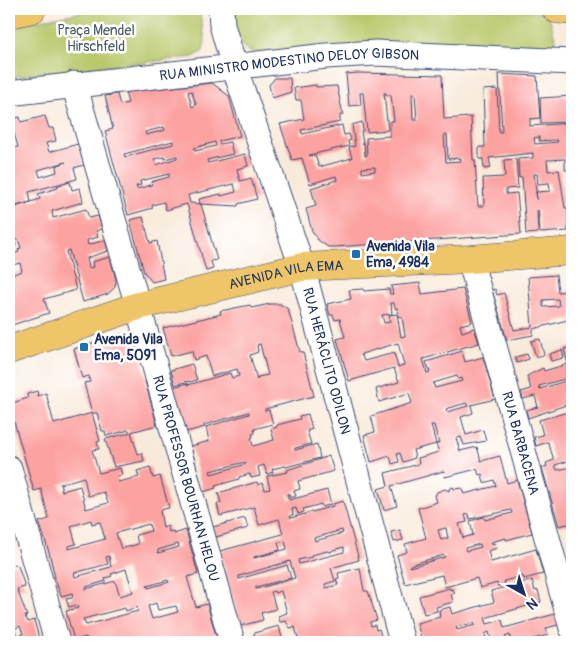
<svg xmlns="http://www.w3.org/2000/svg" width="581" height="651" font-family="Pangolin,sans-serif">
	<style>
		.green { fill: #b8c86a; stroke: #6a7c64 }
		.building { fill: #fca2a1; fill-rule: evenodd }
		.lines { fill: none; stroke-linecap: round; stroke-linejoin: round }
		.minor-casing { stroke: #3c4b71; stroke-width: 27 }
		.major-casing { stroke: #3c4b71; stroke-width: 29 }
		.minor { stroke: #fff; stroke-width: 25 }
		.major { stroke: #eec569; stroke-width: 28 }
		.poi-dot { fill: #1f6fb2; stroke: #fff; stroke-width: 2 }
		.labels { text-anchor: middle; stroke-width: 5; stroke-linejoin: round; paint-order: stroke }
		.park-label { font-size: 14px; fill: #4a5d62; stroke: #fff }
		.street-label { font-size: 14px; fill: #1b2f5e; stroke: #fff }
		.poi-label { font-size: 14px; font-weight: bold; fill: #1b2f5e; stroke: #fff; text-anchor: start }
	</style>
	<rect width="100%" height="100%" fill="#fff"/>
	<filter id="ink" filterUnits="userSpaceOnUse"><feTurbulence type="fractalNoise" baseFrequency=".02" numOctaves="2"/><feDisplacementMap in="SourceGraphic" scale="10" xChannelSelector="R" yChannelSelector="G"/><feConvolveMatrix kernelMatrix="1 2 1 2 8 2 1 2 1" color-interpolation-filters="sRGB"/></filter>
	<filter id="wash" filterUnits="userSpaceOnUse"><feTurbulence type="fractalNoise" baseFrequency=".0096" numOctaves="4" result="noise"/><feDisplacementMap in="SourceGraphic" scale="20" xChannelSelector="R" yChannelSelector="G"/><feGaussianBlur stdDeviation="1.12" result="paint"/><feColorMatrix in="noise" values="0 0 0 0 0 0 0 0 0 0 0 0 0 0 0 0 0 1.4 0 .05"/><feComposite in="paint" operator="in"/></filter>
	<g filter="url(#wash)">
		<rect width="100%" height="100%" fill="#f8eada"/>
		<path class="green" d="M98,9H199L205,40L203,51L193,57L9,77V26Z
			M233,9H509L548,13L556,41L553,47L549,51L250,52C234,43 236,26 233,9Z"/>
		<g id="blocks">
			<path class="building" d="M358,73L442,75L444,119L471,117L473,160H475L478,206H484L483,178L505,177L504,160L516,159L518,188L506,189V194L517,193L521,234L335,247H328L318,240L312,231L306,209L316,206L311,188L337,180L336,176L310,184L302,158L292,160L280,124L304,119L301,100H296L294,88L316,85V87L337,86L343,115H340V122L301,130L302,134L342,125L344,135L349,134L351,140L348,141L349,146L309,155L310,156L315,155L319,167L352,158L349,147L355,146L352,125L362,122L363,131H361L363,144L364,143L365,156L367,155L366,138L390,136V121H394L391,95H386V93H384L388,130L367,132L363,93H360L361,105L349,106L346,74ZM412,94H415L417,120H413ZM444,135H447L448,159L461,158V161L446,162ZM375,167V171L362,173V168Z
				M499,74L537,76L540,118L530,119V126L572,123V170H565V159L547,160L548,171L559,170L565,208H568V231L540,233L538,210L537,211L538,233L526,234L522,177L519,178L518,159L533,158V153L489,158L491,168L484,169L483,159H479V147H485L483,90L497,89L499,132H502ZM539,137V141L557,140L558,142L535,144L534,138ZM534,174H537L538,184L549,183L550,191L536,192L537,200Z
				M275,78H290L291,92L272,98L269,85Z
				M212,83L229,96L240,136L219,141L220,144L230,142L233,154L207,160L208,163L245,154L248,166L237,169L240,181L251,178L257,199L238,204V206L200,204L199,199L221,194V196L236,192L234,184L188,195L190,203L201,204L217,260L211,261L213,269L206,271L187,204L166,210L164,202L152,205L153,208L128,215L105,131L113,129L105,96L117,94L120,105L128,103L125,92ZM192,91L196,105L192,107L188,92ZM164,127L165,130L146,135L145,132ZM173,141V144L125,157L124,154ZM215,142L216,146L195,151L194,148ZM177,156V158L156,165L154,159L165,157V159ZM169,174V177L151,182L152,185L137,189L136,186L141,185L140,181Z
				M572,96V122L541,123L540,98Z
				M9,114L11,119L20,117L21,122L45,116L49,128H53L56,141L46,143L49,152L78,144L84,165L74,168L77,179L29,192L31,202L12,207L10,201H9V187L15,185L9,164V144L11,149L18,147L14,133L9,134ZM66,162L56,166L57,172L40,177L38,170Z
				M70,182L72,190L80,188L83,202L52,211L53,218L86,209L89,218L98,216L102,229L96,231L98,237L87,240L88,245L105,240L108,251L87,258L89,268L93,267L92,262L110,257L116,280L115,287L108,294L83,302L69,250L66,251L76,290L44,299L49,313L9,326V291L15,290L11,275L22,271L20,263L9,266V255L19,252L18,249L21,248L18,239L15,240L16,246L9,248V225L10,224L9,218L14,216L12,208L40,199L38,194L58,188L57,186Z
				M143,217L150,243L157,241L164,279L152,282L144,272L130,220Z
				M556,275L558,292L572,291V323L571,319L533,329V335L507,340L492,290L495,289L497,295L504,293L514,330L532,327L528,277ZM558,299L559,306L543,307V300Z
				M420,283L422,294L463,289L472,322L460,325L462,332L474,328L479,343L423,359L427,373L430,372L426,362L462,351L465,362L483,357L495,399L471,405L473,413L461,417L466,435L483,430L486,441L464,445L461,437L456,438L460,451L477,447L481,461L500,456L507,483L517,480L532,533L506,540V538L491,542L492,544L495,543L497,548L488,551L491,562L536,549L543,574L524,579L523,576L504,581L505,584L498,586L497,583L480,588L477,578L445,587L442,575L405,584L397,555L407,552L405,544L426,538L418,508L437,502L435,496L437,492L445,489L449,491V489L453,487L454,489L462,488L464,494L496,486L494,480L484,483L482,474L479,475L477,469L445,477L444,471L423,477L391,486L397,506L384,510L378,489L388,486L385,473L419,464L418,458L439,452L436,444L413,450L415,458L403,462L400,453L397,454L399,462L392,464L390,456L371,462L364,435L375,432L371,416L412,403L409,393L379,402L376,389L399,382L394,368L349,381L337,339L345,337L340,319L335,320L333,315H330L327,304L351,299L349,290L363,289L364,291L389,289L390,294H393L391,286ZM391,303H394L396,309L398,308L399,317H402L405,336L401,337L397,314L389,315L390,322L384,323L382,315L392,314ZM398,343L404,365L398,367L394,353L364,361L361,354ZM457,376L458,379L461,378L462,381L435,388L433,383ZM466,403L468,406L447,412L446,409ZM431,425H434L439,443L436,444ZM511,510L512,513L485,520L484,517L470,521L473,535L463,538L459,524L467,522L465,515L469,514L470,519ZM446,528L448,538L441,540L438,530ZM480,544L481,547L466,551L465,548ZM444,555L445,557L410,567V565Z
				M270,304H280L288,309L300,352H303L314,396L265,409V411L269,410L273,424L254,429L255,433L252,434L253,437L251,438L253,446L274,440L271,429L277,427V425L300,419L299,416L308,414L312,429L307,431L311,444L295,448V450L317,444L320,458L286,467L285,466L272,469L273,472L267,474L264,465L258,467L260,476L251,478L250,474L239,477V479L215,486L216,488L203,492L191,446L209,441L206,427L249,414V412L204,425L205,427L186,432L174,387L188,383V385L230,373L232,378L239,376L237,369L212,376L206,356L194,360L192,351L171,356L163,328L221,314L220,311L250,305L251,308ZM260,344L268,375L258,377L257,380L250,355L258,352L257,345ZM245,462L246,464L211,474L210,471Z
				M121,334L129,336L137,343L147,380L145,381L157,425L131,432L138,454L142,453L144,461L114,467L105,439L129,433V430L106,436L105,431H102L97,413H92L84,383L90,382L89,376L82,378L74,349Z
				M540,339L544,355L536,357L531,341Z
				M572,347V377L539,386L540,389L572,379V403L528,418L526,410L538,407L535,396L523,399L521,392L531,389L527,376L543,368L544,371L568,364L564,349Z
				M562,350L564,358L551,361L549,354Z
				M527,354L529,359L517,363L515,357Z
				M192,364L197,380L190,382L189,381L175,385L171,370Z
				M37,391L38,396L46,393L54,424L92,413L100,441L97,442L99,449L92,450L99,473L120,468L122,475L117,476L118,482L139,477L137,471L150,467L153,478L160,476L169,508L160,510L163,528L168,526L169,532L173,531L174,534L186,530L198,574L187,577L196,607L207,604L218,642H88L86,637L74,640L66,611L78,608L77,605L69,607L66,599L72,598L73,593L61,596L56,582L49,552L39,522L49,519L41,489L34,491L9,404L28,398L27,394ZM84,477L88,496L104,492L108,503L86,509L80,486L62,491L60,484ZM91,520L92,524L100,522L105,539L69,549V546L76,544L71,526ZM149,524L151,531L136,535L138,544L121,549L116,533ZM178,544L179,547L158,553V550ZM109,556L111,567L75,577L74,573L108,564L106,557ZM126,569L133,592L120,596L115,581L86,589V587L106,581L105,578L112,576L111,574ZM168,580L169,582L148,588L147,586ZM156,603L158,610L176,606L178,612L152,619L148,606ZM137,607L138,611L86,625L83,619L125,608L126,611Z
				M572,411V460L555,465L557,470L572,467V491L569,492L570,497H572V539L568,524L559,526L542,468L547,466L546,463L554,460L548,442L536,446L534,437L543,435L539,420Z
				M329,456L334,471L298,481L300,489L294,491L296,496L290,498L289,494H287L289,500L327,490L331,504L322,507L321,504L303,509L304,512L298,514L296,508L292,509L293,515L290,516L291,518L333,506V504L343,501L359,560L331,568L335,581L325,584L326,588L338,585L336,579L339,578L338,573L360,568L364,591H368L377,620L370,622L371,626L375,625L376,630L379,629L383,642H299L295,627L290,628L286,621L280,622L278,616L287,613L281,591L275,593L274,591L271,592L276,609L261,613L263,620L240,626L220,551L283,534L279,519L259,525L254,507L220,516L217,504L221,503L218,493L257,482L258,485L263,483L265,490L270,489L267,476L288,472L287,470ZM342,530L343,533L315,541L314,538ZM285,541L287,549L254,558V557L280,550L278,543ZM344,547V552L299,564L298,560L312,557L311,555L327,551L331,552L333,550ZM290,561L295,578L256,589V587L291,578L287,565L239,579V576Z
				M245,518L248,528L216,537L213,527Z
				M400,530L403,540L394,542L391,532Z
				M14,564L18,566L25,587L17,589L27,616H25L28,622L34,620L40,642H23L20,635L23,634L20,626L14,629L17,636L9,639V566Z
				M532,580L535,591L538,590L541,602L485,618L487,624L502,620L504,628L555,614L558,625L546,628L548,635L523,642H512L510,635L505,637L507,642H492L489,632L485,634L487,642H422L417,623L440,617L439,610L450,607L452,614L494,602L491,591ZM474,623L475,625L457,630L456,627Z
				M450,588V590L453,589L455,593L451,594L453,602L436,607L437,611L424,614L419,596Z
				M279,626L283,642H257L254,633Z"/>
		</g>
	</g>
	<g filter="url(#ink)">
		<use href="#blocks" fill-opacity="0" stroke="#3c4b71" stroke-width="1"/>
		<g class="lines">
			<g class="minor-casing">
				<g id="minor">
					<path id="s1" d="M221,9L222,25L234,66L302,267L402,642"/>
					<path id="s2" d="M74,84L138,306L232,642"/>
					<path id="s3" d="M9,93L326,56L376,53L572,62"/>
					<path id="s4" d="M470,259L572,628"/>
					<path d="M9,468L57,642"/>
				</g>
			</g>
			<g class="major-casing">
				<g id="major">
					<path d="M556,9L572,11"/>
					<path d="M9,14L32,9"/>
					<path id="s5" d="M9,350L138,306L302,267L470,259L572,251"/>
				</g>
			</g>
			<use href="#minor" class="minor"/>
			<use href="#major" class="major"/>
		</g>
	</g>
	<g class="poi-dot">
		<rect x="351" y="249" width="10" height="10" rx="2.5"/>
		<rect x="79" y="342" width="10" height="10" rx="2.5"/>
	</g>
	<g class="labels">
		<g class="park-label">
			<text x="96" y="35">Praça Mendel<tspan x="96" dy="16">Hirschfeld</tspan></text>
		</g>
		<g class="street-label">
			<text dy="5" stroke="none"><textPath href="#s3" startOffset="282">RUA MINISTRO MODESTINO DELOY GIBSON</textPath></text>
			<text dy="5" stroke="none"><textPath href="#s5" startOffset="288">AVENIDA VILA EMA</textPath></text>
			<text dy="5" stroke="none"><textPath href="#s1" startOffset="368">RUA HERÁCLITO ODILON</textPath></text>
			<text dy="5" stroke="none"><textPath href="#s4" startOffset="191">RUA BARBACENA</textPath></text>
			<text dy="5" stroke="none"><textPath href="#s2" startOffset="410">RUA PROFESSOR BOURHAN HELOU</textPath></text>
		</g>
		<g class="poi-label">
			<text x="366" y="251">Avenida Vila<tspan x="366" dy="16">Ema, 4984</tspan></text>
			<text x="94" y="344">Avenida Vila<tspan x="94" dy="16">Ema, 5091</tspan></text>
		</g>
	</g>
	<rect width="581" height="651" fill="none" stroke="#fff" stroke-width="30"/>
	<g transform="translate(524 594) rotate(141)" stroke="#ffffff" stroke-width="4" paint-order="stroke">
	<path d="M0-4L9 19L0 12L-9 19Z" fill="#1b2f5e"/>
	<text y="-8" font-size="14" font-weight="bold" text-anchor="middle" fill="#1b2f5e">N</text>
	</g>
</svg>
